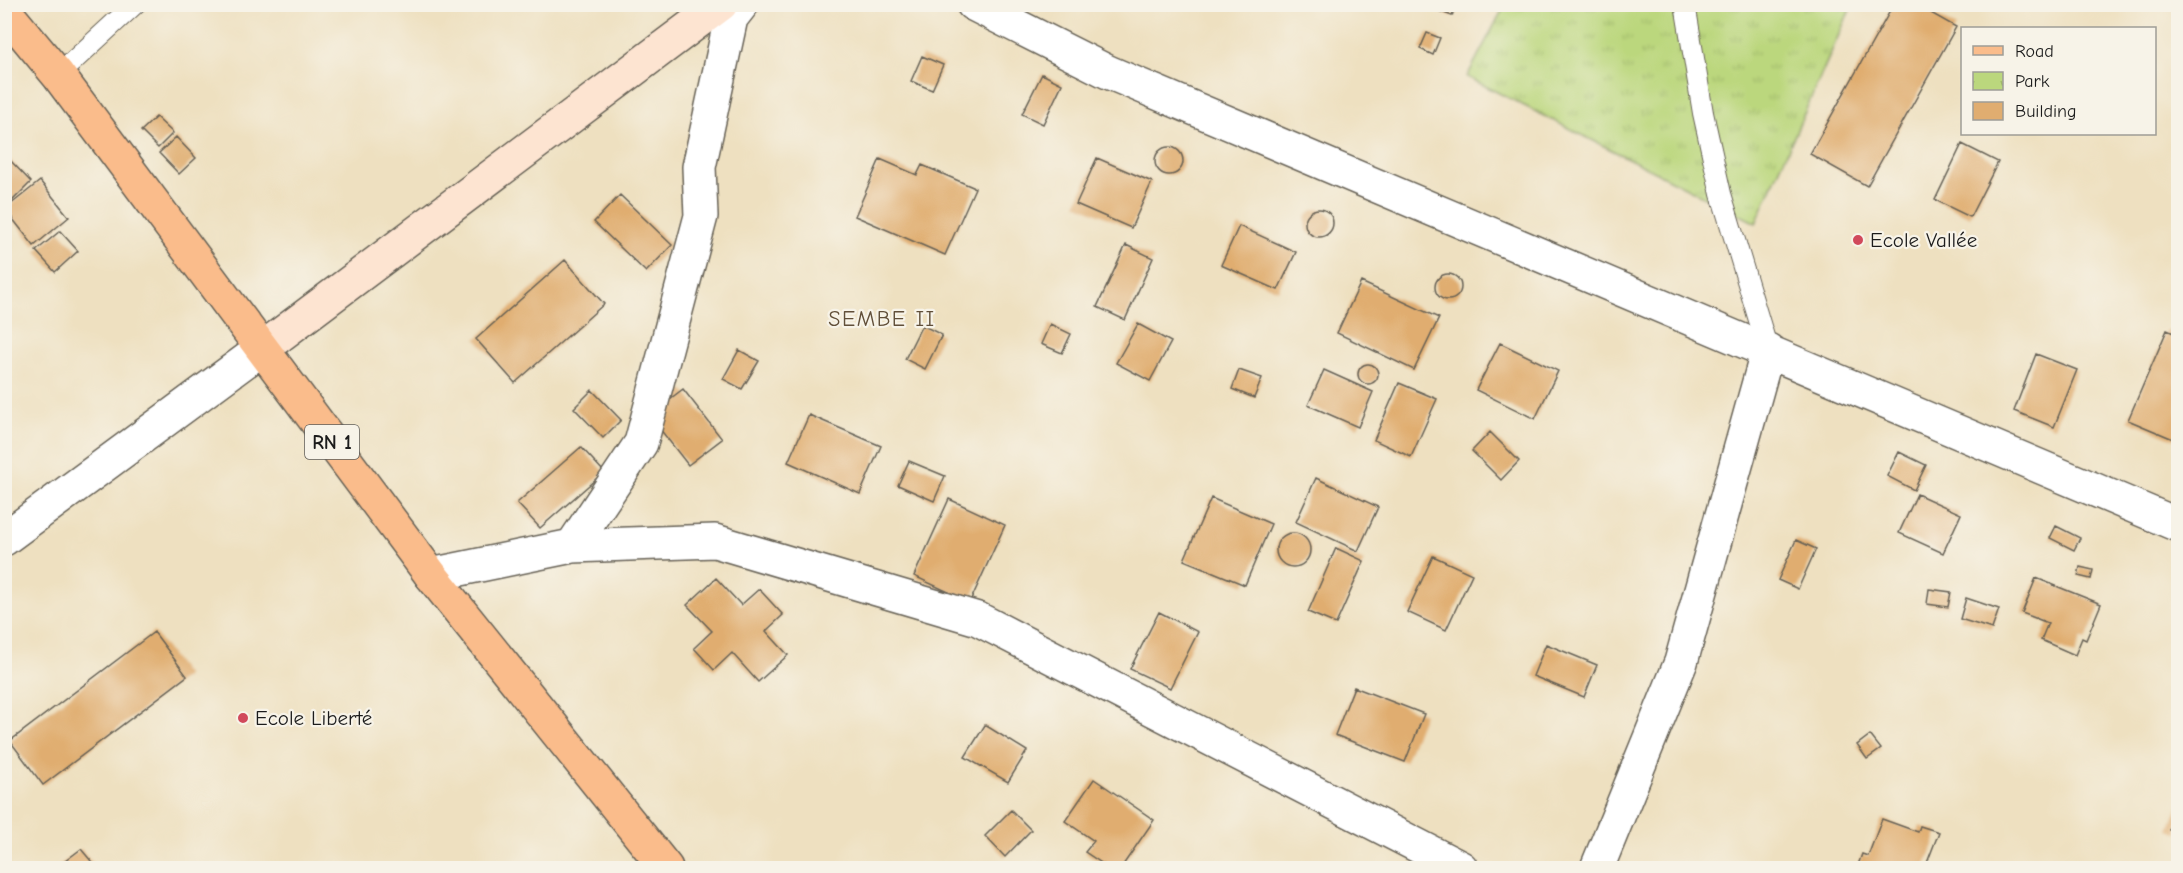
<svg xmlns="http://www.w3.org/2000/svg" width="2183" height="873" font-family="'Comic Neue',sans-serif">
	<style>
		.park { fill: url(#park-tufts); stroke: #6c7a4c; stroke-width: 1.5 }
		.building { fill: #e0ad70 }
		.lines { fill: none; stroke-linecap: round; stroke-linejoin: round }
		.service-casing { stroke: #666155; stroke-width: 22 }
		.minor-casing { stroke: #666155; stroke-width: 36 }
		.secondary-casing { stroke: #666155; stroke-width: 36 }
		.primary-casing { stroke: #666155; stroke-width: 36 }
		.service { stroke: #fff; stroke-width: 20 }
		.minor { stroke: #fff; stroke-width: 33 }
		.secondary { stroke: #fde4d1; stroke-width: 33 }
		.primary { stroke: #fabc8b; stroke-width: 33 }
		.poi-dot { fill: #d1495b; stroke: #f7f3e8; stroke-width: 2 }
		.labels { text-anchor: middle; stroke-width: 4.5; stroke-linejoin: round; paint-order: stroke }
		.shield { fill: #f7f3e8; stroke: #5e5c59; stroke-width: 1.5 }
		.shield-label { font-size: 20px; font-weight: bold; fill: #1c1c1c }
		.poi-label { font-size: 21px; fill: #1c1c1c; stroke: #f7f3e8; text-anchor: start }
		.neighbourhood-label { font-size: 22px; letter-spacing: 1.5px; fill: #614f39; stroke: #f7f3e8 }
	</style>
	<defs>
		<pattern id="park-tufts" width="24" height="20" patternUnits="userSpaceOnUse" patternTransform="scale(1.5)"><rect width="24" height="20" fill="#bbd77d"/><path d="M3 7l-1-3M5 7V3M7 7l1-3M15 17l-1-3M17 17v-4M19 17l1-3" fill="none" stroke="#a0b86b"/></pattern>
	</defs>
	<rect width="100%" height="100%" fill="#f7f3e8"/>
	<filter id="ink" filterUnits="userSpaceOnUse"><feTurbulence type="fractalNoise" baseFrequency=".0167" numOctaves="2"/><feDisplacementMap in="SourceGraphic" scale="12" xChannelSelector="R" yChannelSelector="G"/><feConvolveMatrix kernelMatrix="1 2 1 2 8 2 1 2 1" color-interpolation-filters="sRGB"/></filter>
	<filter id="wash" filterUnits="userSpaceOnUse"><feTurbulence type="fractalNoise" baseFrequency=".008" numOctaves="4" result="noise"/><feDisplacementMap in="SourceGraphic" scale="24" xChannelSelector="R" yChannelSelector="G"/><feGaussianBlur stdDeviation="1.35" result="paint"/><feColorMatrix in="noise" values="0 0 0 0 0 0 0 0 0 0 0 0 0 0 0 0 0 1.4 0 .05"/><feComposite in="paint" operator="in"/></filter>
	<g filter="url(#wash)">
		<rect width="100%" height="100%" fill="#eee0c0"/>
		<path class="park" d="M1505,5H1852L1756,223L1467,77Z"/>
		<g id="blocks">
			<path class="building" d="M1442,4H1457L1452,16L1439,11Z
				M1894,4H1915L1956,27L1867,186L1810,154Z
				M1427,33L1440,38L1433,55L1420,49Z
				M922,56L943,65L932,90L911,81Z
				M1042,74L1062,84L1043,124L1022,114Z
				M156,117L173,133L158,148L141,131Z
				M176,137L196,158L179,174L159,153Z
				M1962,144L1998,162L1970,217L1935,200Z
				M1155 161a14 14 0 1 1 28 0a14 14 0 1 1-28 0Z
				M8,158L31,182L7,206L5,203V161Z
				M1097,158L1152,182L1131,228L1076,204Z
				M880,159L917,175L922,165L975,188L945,255L855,216Z
				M40,181L69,217L34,246L5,209Z
				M620,195L672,245L646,272L594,222Z
				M1305 223a14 14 0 1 1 28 0a14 14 0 1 1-28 0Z
				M1239,226L1296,252L1278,290L1221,265Z
				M60,231L78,251L55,272L36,251Z
				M1126,245L1153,258L1125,320L1097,307Z
				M565,260L604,304L515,383L476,339Z
				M1435 287a13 13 0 1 1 26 0a13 13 0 1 1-26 0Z
				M1361,282L1439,318L1414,370L1337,333Z
				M1050,324L1071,334L1062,353L1041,344Z
				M1138,324L1171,342L1150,381L1116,363Z
				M922,325L942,335L925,369L905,359Z
				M2167,330L2178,335V441L2128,420Z
				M1500,343L1558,371L1535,419L1476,390Z
				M739,350L759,361L742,389L723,379Z
				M2036,354L2077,370L2054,427L2014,411Z
				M1358 374a10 10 0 1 1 20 0a10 10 0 1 1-20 0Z
				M1239,370L1262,378L1254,398L1232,389Z
				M1324,370L1373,392L1358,427L1308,405Z
				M1399,383L1437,399L1411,457L1374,440Z
				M683,389L722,439L688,465L649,415Z
				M592,390L621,420L603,438L574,408Z
				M809,415L881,446L860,494L788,462Z
				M1490,432L1519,461L1501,480L1472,451Z
				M581,447L604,472L540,528L517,503Z
				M1899,452L1926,465L1914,490L1887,476Z
				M909,461L945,476L934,501L898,485Z
				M1316,478L1378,507L1358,551L1296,522Z
				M1917,494L1961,514L1943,553L1899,533Z
				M1211,498L1271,524L1245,585L1184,560Z
				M949,499L1005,525L970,602L914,576Z
				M2056,526L2080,538L2074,550L2050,538Z
				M1276 550a17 17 0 1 1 34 0a17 17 0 1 1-34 0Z
				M1796,540L1816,549L1798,589L1778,580Z
				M1336,548L1364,561L1336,624L1308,612Z
				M1433,556L1472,574L1446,630L1407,612Z
				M2080,567L2093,570L2091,579L2078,576Z
				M716,578L741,605L759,589L783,615L766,631L788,655L758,682L732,653L714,670L694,648L712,631L687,605Z
				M2036,578L2101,604L2086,640L2082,638L2075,655L2041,640L2048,623L2022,613Z
				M1929,589L1951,592L1948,607L1927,604Z
				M1966,598L1999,609L1992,629L1960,619Z
				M1159,612L1198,632L1170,688L1130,669Z
				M154,632L187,676L43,785L10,741Z
				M1546,644L1597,665L1584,697L1533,676Z
				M1354,687L1424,714L1405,762L1335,735Z
				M985,725L1027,751L1008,782L965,757Z
				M1870,735L1881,749L1867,759L1857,745Z
				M1094,779L1154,820L1121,868H1109L1085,852L1094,841L1065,821Z
				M2178,806V833L2169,830Z
				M1011,810L1031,830L1005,857L985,836Z
				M1882,819L1918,832L1920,826L1939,832L1925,868H1867L1858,865L1862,854L1868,856Z
				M81,849L97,868H56Z"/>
		</g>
	</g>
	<g filter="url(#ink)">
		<use href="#blocks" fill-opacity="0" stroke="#666155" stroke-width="1.5"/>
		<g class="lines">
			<g class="service-casing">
				<path id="service" d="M1685,4L1703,113L1721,194L1768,350
					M58,75L135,4"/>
			</g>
			<g class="minor-casing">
				<path id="minor" d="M973,4L1108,72L2178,525
					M4,539L263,348
					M572,546L641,443L701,216L699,167L731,18L742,4
					M431,575L572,546L715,541L978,619L1461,868
					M1597,868L1681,662L1768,350"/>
			</g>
			<g class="secondary-casing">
				<path id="secondary" d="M263,348L721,4"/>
			</g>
			<g class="primary-casing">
				<path id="primary" d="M4,10L58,75L431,575L666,868"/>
			</g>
			<use href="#service" class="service"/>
			<use href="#minor" class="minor"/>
			<use href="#secondary" class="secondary"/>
			<use href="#primary" class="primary"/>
		</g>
	</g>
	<g class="poi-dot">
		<circle cx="1858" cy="240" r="6"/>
		<circle cx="243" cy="718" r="6"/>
	</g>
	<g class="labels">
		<rect class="shield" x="305" y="425" width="54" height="34" rx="4.5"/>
		<g class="shield-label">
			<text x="332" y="449">RN 1</text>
		</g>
		<g class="poi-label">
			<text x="1870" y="247">Ecole Vallée</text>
			<text x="255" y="725">Ecole Liberté</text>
		</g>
		<g class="neighbourhood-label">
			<text x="882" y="326">SEMBE II</text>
		</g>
	</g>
	<rect width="2183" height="873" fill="none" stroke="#f7f3e8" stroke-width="24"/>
	<rect x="1961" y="27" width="195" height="108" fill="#f7f3e8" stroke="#9f9d96" stroke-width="1.5"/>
	<rect x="1973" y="46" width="30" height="9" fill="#fabc8b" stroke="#9f9d96" stroke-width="1.5"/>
	<text x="2015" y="57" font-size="18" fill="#1c1c1c">Road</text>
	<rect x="1973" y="72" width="30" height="18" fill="url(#park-tufts)" stroke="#9f9d96" stroke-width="1.5"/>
	<text x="2015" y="87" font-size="18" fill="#1c1c1c">Park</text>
	<rect x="1973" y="102" width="30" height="18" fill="#e0ad70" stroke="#9f9d96" stroke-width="1.5"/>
	<text x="2015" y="117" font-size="18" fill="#1c1c1c">Building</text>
</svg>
